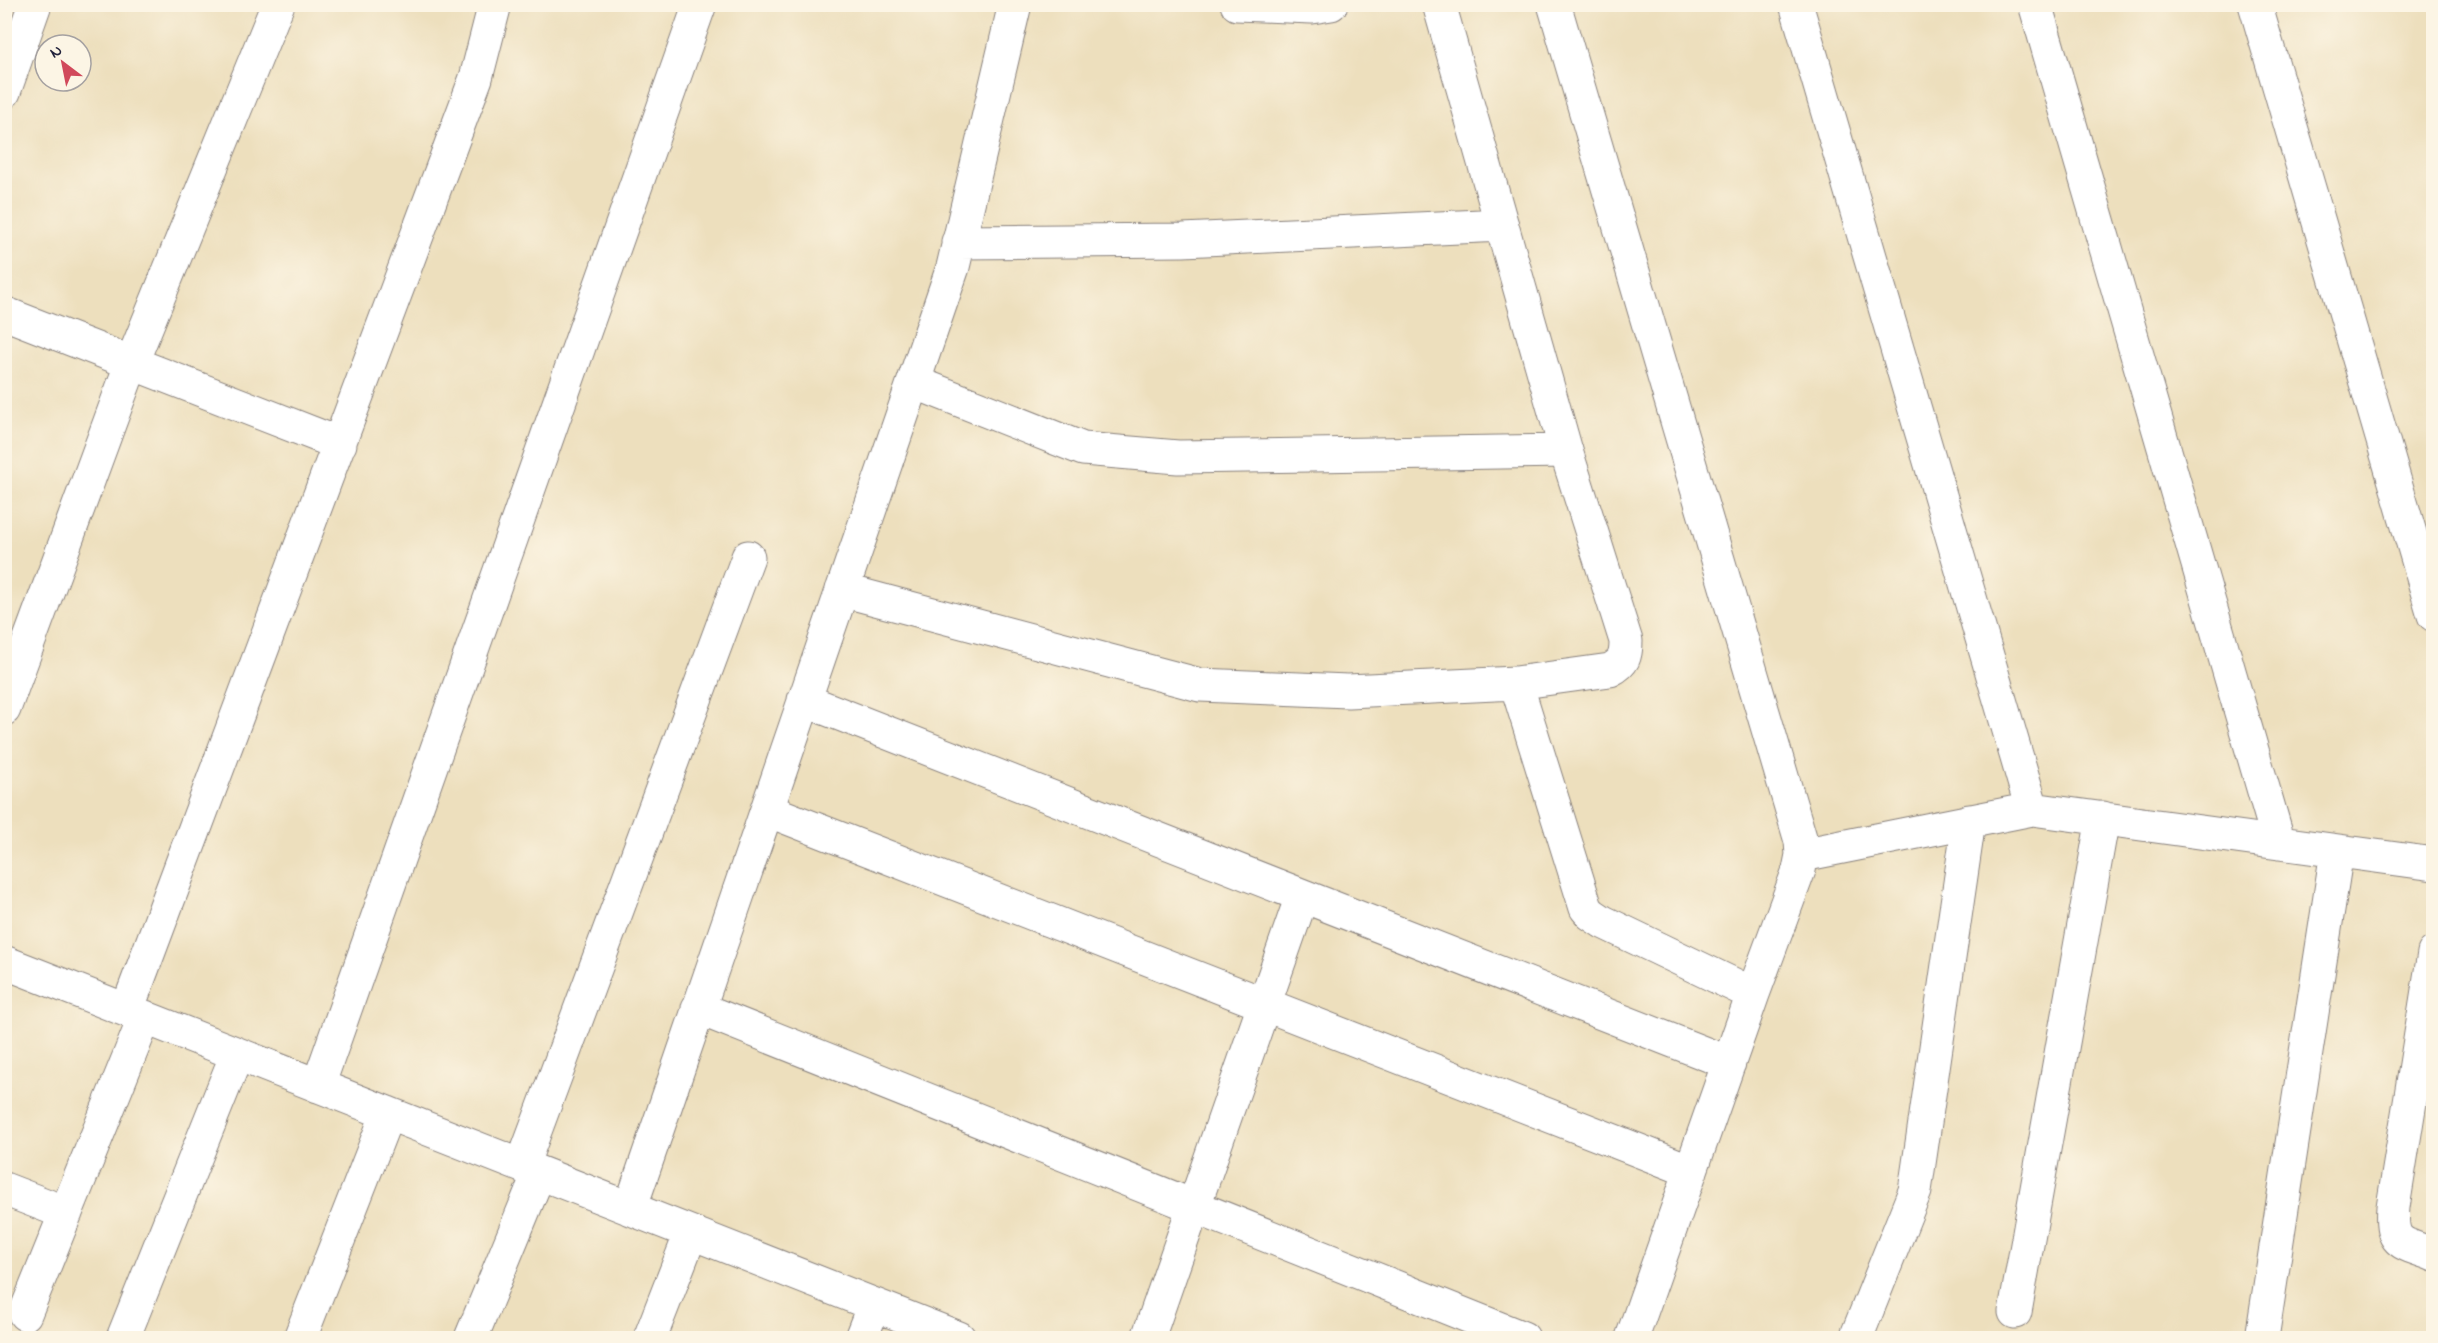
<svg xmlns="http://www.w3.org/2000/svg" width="2438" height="1343" font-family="'Indie Flower',sans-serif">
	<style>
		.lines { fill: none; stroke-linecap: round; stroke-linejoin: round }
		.street-casing { stroke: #88807c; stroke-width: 35 }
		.street { stroke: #fff; stroke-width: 33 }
	</style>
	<rect width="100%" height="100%" fill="#fcf5e5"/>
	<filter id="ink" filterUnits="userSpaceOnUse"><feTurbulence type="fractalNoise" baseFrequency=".0167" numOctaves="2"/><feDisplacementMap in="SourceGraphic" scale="12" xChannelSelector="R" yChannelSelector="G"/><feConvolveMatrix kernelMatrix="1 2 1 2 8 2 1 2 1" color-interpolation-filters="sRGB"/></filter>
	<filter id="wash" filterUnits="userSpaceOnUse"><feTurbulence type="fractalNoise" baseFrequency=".008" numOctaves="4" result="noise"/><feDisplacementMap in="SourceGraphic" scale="24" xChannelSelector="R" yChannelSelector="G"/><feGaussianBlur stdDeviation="1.35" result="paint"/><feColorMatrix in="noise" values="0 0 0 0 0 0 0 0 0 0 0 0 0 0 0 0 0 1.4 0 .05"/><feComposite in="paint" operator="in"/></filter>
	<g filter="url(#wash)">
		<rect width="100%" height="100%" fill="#eddfbd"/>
	</g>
	<g filter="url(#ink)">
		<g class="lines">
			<g class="street-casing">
				<path id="street" d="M1237,4L1312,7L1331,4
					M1554,4L1801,841L1802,855L1799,870L1753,994L1632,1338
					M1796,4L2032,809
					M2035,4L2279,843
					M2255,4L2434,615
					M4,92L35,4
					M958,242L1183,240L1502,225
					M4,313L340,444
					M914,382L1083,449L1178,457L1566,451
					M842,590L1200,685L1348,691L1516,683L1610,670C1624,663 1626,656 1626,641L1566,451L1439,4
					M1516,683L1586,908L1591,914L1603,922L1753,994
					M804,700L1729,1063
					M4,709L132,362L278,4
					M767,810L1691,1171
					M1802,855L2032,809L2434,864
					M2434,953L2393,1207C2390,1246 2402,1242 2434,1255
					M4,962L959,1338
					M698,1008L1523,1338
					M127,1010L476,78L495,4
					M318,1086L700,4
					M522,1166L748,557
					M4,1189L66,1213
					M630,1209L953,267L1015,4
					M2015,1312L2103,818
					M25,1314L145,1017
					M123,1338L237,1054
					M300,1338L388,1113
					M471,1338L539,1173
					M650,1338L691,1233
					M861,1338L874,1305
					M1148,1338L1302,896
					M1856,1338L1915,1191L1969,821
					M2262,1338L2337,851"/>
			</g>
			<use href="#street" class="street"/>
		</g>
	</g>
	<rect width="2438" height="1343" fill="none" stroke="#fcf5e5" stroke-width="24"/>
	<g transform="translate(63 63) rotate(328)"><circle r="28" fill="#fcf5e5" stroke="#a5a1a1" stroke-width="1.5"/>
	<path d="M0-4.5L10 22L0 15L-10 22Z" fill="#d1495b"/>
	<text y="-9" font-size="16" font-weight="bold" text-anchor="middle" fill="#22223b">N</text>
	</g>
</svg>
